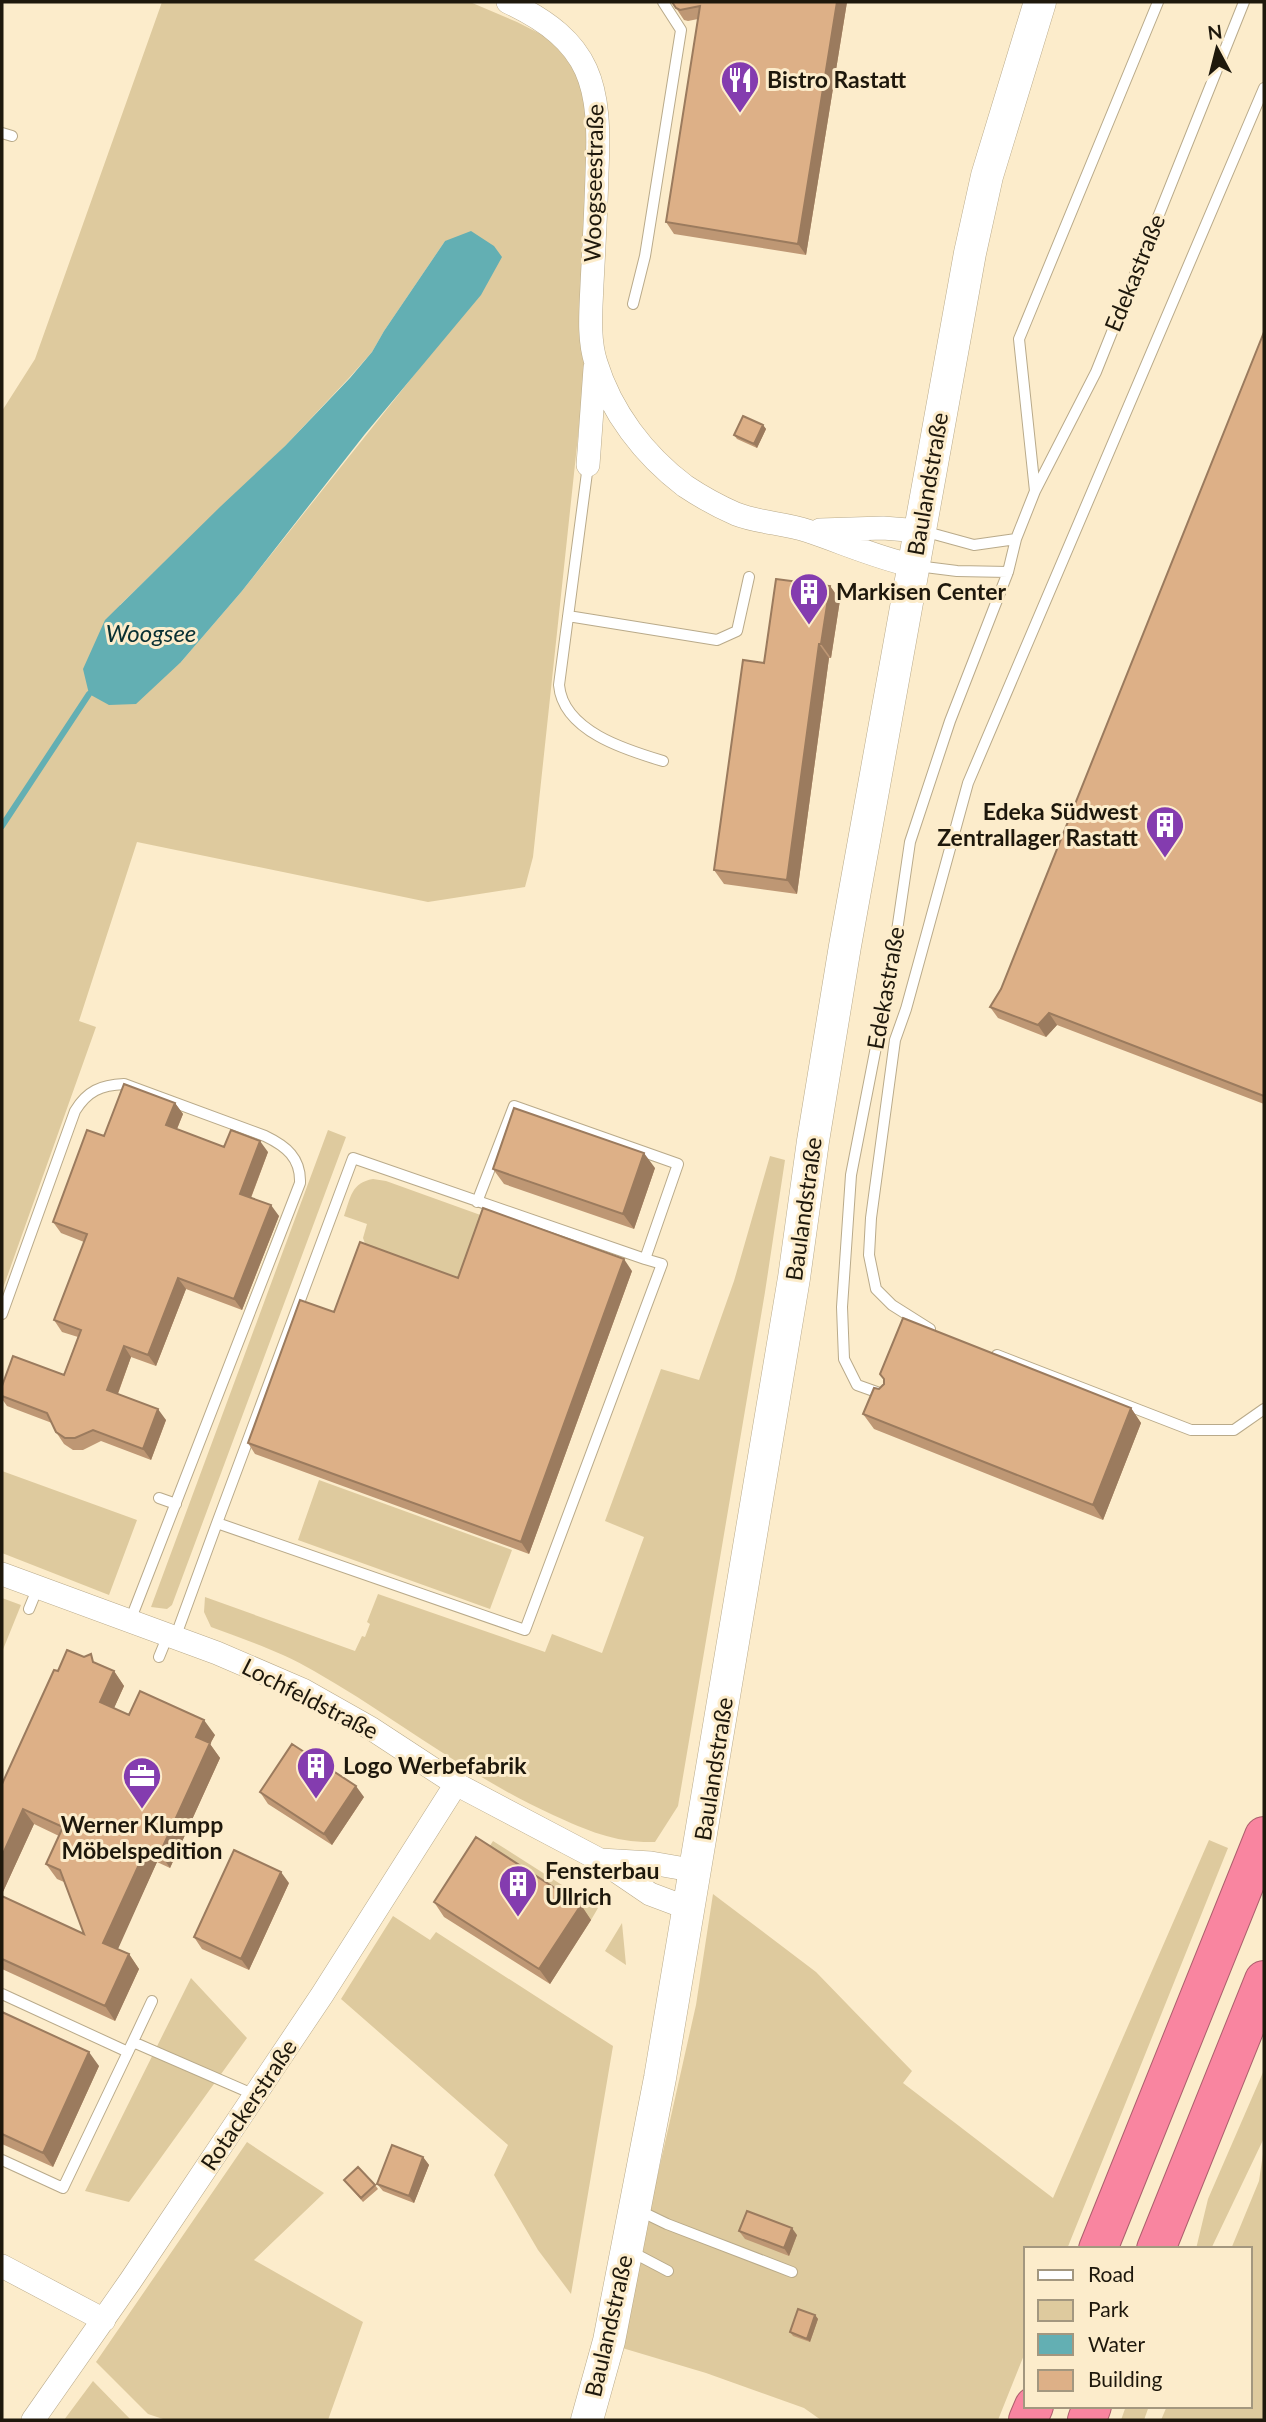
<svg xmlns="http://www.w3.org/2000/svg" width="1266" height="2422" font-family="Lato,sans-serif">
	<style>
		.green { fill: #deca9e; fill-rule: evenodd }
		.water { fill: #63afb3 }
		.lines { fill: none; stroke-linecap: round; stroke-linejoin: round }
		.stream { stroke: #63afb3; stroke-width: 6 }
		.lane-casing { stroke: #b9aa8a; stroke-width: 12 }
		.street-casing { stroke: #b9aa8a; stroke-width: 24 }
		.secondary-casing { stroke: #b9aa8a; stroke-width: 33 }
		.highway-casing { stroke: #ac5f6c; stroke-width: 40 }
		.lane { stroke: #fff; stroke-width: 10 }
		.street { stroke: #fff; stroke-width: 23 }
		.secondary { stroke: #fff; stroke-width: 32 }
		.highway { stroke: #f985a0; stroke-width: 38 }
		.wall { fill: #be9774 }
		.shaded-wall { fill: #9b7b5e }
		.building { fill: #ddb087; stroke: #9b7b5e; stroke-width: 2 }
		.labels { text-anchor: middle; stroke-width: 6; stroke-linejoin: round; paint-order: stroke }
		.poi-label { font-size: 23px; font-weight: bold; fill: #1e180c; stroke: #fceccb; text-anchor: start }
		.street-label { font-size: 23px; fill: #1e180c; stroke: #fceccb }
		.water-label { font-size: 24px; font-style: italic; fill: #093033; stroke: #fceccb }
	</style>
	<rect width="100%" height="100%" fill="#fceccb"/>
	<path class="green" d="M162,2H470L517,22L576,52L595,89L590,324L533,857L525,887L428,902L137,842L79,1021L96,1027L2,1291V411L35,359ZM445,241L418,370L242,591L181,662L120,605L285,446L349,378L372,352L384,331Z
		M328,1130L346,1137L172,1605L167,1609L151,1607Z
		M770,1156L785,1160L765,1292L678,1806L655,1842C616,1843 588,1831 553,1815C467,1776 395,1717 314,1671C282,1652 246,1640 211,1627L204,1612L205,1597L355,1651L362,1636L365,1637L370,1624L367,1622L378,1594L545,1652L552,1634L602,1653L644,1537L605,1521L661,1369L699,1380L734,1281Z
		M373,1179L386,1181L486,1217L461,1284L367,1249L363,1238L367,1224L344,1216C351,1197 351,1183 373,1179Z
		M2,1471L137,1520L109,1595L2,1553Z
		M319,1480L512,1550L490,1609L298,1540Z
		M2,1598L21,1605L2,1652Z
		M1209,1840L1228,1848L1067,2249H1026V2350L998,2420H821L804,2408L706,2373L619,2347L696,2005L713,1894L816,1972L912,2071L903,2083L1053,2198Z
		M493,1841L598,1908L591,1920L486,1852Z
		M393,1916L430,1940L436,1932L613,2046L571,2294L538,2250L494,2175L508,2145L341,1999Z
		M622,1923L626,1965L605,1951Z
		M191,1978L247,2038L129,2202L85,2191Z
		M1264,2070V2138L1211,2249H1196L1208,2199Z
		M247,2142L324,2193L254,2260L363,2322L328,2420H166L148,2414L96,2362Z
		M1264,2147V2420H1161L1167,2406H1250V2249H1231L1259,2181Z
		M93,2381L131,2420H64Z
		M1126,2406H1149L1144,2420H1121Z"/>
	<path class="water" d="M471,231L494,246L502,257L481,295L365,434L242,591L181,662L136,704L109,705L89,694L83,669L105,620L221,506L285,446L350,378L372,352L384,331L445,241Z"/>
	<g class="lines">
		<path class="stream" d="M2,826L89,694"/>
		<g class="lane-casing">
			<path id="lane" d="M2,133L12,136
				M633,304L645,256L681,30L663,2
				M588,465L559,685C563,731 626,750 663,761
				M1035,491L1019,339L1158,2
				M923,531L974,545L1016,539
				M917,566L957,571L1008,572
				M568,616L717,640L737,631L749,577
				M2,1314L75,1111C87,1091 101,1085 124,1084L265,1136C286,1146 301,1158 300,1183L130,1621
				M930,1329L892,1305L876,1289L869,1255L871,1218L895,1040L906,1009L968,783L1264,88
				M997,1355L1191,1430H1234L1264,1409
				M885,1395L857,1385L844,1359L842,1307L851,1175L892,965L910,842L950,721L1008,572L1016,539L1035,491L1096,372L1244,2
				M159,1498L176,1504
				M217,1523L353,1158L645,1259L678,1164L514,1106L477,1202
				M29,1609L38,1587
				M175,1638L217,1523L525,1630L662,1264L645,1259
				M159,1657L168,1635
				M2,1994L128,2052L152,2001
				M133,2042L255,2095
				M2,2160L63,2188L128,2052
				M638,2210L667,2224L792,2272
				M630,2251L668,2271"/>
		</g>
		<g class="street-casing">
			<path id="street" d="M508,2C593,42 601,85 597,173C596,210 594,247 592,284C591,310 588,338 596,363C611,412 644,455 685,486C700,496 720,507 736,514C759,523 785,523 808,531C844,543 877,558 914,566
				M588,465L595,368
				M820,530L883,528L920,531
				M2,1574L217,1653L303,1690L372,1729L456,1784L600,1860L650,1894L690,1909
				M600,1860L651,1863L697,1871
				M2,2266L104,2320
				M33,2420L131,2280L322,1995L456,1784"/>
		</g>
		<g class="secondary-casing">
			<path id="secondary" d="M587,2420L609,2341L660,2078L794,1278L813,1141L845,946L970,253L987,176L1040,2"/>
		</g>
		<g class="highway-casing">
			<path id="highway" d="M1098,2249L1264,1836
				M1156,2249L1264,1980
				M1028,2420L1034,2406
				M1087,2420L1092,2406"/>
		</g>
		<use href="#lane" class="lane"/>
		<use href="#street" class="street"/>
		<use href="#secondary" class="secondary"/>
		<use href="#highway" class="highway"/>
	</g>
	<path class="wall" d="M672,2H847L806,255L674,234L666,222L698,19L688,21L684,20Z
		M1264,332V1104L1057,1025L1046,1037L998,1018L990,1007L1001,989Z
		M763,425L766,429L757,448L737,439L734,435Z
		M830,586L840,600L831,658H829L797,894L724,884L714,870L764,663Z
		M175,1103L183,1114L177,1129L224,1147L268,1152L251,1198L279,1216L242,1310L186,1289L156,1366L131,1357L118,1394L166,1420L151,1460L101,1441L83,1450H73L64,1444L56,1432L52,1423L7,1406L2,1399V1386L64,1375L78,1337L62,1332L54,1320L84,1242L61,1233L53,1222L104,1136Z
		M655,1168L634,1229L504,1184L493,1169Z
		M632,1271L529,1554L255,1454L248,1443L334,1312L458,1278Z
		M880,1374L1131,1408L1141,1423L1103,1520L874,1429L863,1414L879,1389L884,1384V1380Z
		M98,1664L114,1671L124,1686L114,1708L129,1715L215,1735L210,1744L220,1758L170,1868L157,1862L117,1949L129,1954L139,1969L115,2021L2,1969V1896L84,1934L64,1882L57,1879L46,1864L59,1836L34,1824L2,1894V1784L58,1671Z
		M260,1792L364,1797L332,1845L268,1804Z
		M289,1883L249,1970L202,1949L194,1937Z
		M434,1902L581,1905L591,1920L550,1984L444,1917Z
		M2,2012L99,2066L53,2167L2,2144Z
		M423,2157L429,2165L414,2203L383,2191L377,2184Z
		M344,2180L375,2185L378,2189L363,2202Z
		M739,2231L797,2235L789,2256L745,2239Z
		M815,2315L818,2319L810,2342L793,2336L790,2332Z"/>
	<path class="shaded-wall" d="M837,2H847L806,255L798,244Z
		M763,425L766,429L757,448L754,444Z
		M830,586L840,600L831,658L821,644Z
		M819,644L829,658L797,894L787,880Z
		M1049,1013L1057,1025L1046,1037L1038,1025Z
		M175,1103L183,1114L174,1136L166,1125Z
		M260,1141L268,1152L248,1205L240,1194Z
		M644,1153L655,1168L634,1229L623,1214Z
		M271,1205L279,1216L242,1310L234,1299Z
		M624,1259L632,1271L529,1554L521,1542Z
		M178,1278L186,1289L156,1366L148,1355Z
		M124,1346L131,1357L115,1401L107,1390Z
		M1131,1408L1141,1423L1103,1520L1093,1505Z
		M158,1409L166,1420L151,1460L143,1449Z
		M114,1671L124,1686L110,1717L100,1702Z
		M204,1720L215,1735L210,1744L220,1758L170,1868L160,1853L196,1737Z
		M356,1786L364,1797L332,1845L324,1834Z
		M23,1809L34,1824L2,1894V1856Z
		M147,1847L157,1862L114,1958L103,1943Z
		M281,1872L289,1883L249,1970L241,1959Z
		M581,1905L591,1920L550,1984L539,1969Z
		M129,1954L139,1969L115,2021L105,2006Z
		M89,2052L99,2066L53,2167L43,2153Z
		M423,2157L429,2165L414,2203L409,2196Z
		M792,2228L797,2235L789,2256L784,2248Z
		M815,2315L818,2319L810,2342L807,2339Z"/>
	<path class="building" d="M672,2H837L798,244L666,222L700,6L680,10L676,8Z
		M1264,332V1096L1049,1013L1038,1025L990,1007L1001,989Z
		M743,416L763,425L754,444L734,435Z
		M776,579L830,586L821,644H819L787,880L714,870L743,660L764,663Z
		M124,1084L175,1103L166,1125L224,1147L231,1130L260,1141L240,1194L271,1205L234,1299L178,1278L148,1355L124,1346L107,1390L158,1409L143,1449L93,1430L75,1438H65L56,1432L47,1413L2,1396V1386L13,1356L64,1375L81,1330L54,1320L87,1234L53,1222L87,1130L104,1136Z
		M514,1108L644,1153L623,1214L493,1169Z
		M483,1208L624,1259L521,1542L248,1443L300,1300L334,1312L360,1242L458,1278Z
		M903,1318L1131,1408L1093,1505L863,1414L874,1388L879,1389L884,1384V1379L880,1374Z
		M67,1650L84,1657L91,1654L93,1662L114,1671L100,1702L129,1715L140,1691L204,1720L196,1737L210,1743L160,1853L147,1847L103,1943L129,1954L105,2006L2,1959V1896L84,1934L60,1870L46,1864L63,1827L23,1809L2,1856V1784L54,1670L58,1671Z
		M292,1744L356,1786L324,1834L260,1792Z
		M476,1837L581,1905L539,1969L434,1902Z
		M234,1850L281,1872L241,1959L194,1937Z
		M2,2012L89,2052L43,2153L2,2134Z
		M392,2145L423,2157L409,2196L377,2184Z
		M358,2167L375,2185L361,2198L344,2180Z
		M747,2211L792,2228L784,2248L739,2231Z
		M798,2309L815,2315L807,2339L790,2332Z"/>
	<defs>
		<g id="restaurant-pin" transform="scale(2.0125)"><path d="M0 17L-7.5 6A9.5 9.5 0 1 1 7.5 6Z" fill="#843caf" stroke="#fceccb"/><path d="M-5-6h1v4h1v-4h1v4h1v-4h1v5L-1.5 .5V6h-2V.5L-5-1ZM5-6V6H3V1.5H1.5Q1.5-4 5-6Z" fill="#fff"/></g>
		<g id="building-pin" transform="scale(2.0125)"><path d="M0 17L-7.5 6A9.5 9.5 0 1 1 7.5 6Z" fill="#843caf" stroke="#fceccb"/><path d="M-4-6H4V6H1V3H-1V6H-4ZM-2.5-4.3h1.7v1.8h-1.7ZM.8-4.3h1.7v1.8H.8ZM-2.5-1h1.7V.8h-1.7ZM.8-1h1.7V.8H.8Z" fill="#fff"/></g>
		<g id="office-pin" transform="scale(2.0125)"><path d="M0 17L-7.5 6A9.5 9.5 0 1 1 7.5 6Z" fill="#843caf" stroke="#fceccb"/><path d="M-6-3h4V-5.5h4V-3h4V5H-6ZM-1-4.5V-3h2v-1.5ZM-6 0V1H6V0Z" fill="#fff"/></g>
	</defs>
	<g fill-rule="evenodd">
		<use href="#restaurant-pin" x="740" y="80"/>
		<use href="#building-pin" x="809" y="592"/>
		<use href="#building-pin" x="1165" y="825"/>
		<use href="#building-pin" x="316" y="1766"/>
		<use href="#office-pin" x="142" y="1776"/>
		<use href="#building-pin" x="518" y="1884"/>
	</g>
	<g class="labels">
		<g class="poi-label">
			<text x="767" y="88">Bistro Rastatt</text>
			<text x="836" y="600">Markisen Center</text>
			<text x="1138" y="820" text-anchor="end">Edeka Südwest<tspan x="1138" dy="26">Zentrallager Rastatt</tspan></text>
			<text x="343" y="1774">Logo Werbefabrik</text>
			<text x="142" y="1833" text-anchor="middle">Werner Klumpp<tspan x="142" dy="26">Möbelspedition</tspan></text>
			<text x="545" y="1879">Fensterbau<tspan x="545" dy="26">Ullrich</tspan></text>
		</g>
		<g class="street-label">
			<text transform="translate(594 183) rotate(-89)" y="8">Woogseestraße</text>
			<text transform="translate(1135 273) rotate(-68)" y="8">Edekastraße</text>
			<text transform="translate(928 484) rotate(-80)" y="8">Baulandstraße</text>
			<text transform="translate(886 988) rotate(-80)" y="8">Edekastraße</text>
			<text transform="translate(804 1209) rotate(-82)" y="8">Baulandstraße</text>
			<text transform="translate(310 1699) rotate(27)" y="8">Lochfeldstraße</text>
			<text transform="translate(714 1769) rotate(-81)" y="8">Baulandstraße</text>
			<text transform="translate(249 2105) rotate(-56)" y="8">Rotackerstraße</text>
			<text transform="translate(609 2326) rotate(-77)" y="8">Baulandstraße</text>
		</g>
		<g class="water-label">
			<text x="151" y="642">Woogsee</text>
		</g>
	</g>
	<rect width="1266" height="2422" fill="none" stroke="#1e180c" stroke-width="7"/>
	<rect x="1024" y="2247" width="228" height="161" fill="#fceccb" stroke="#a3977f" stroke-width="2"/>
	<rect x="1038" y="2270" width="35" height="10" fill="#ffffff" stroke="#a3977f" stroke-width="2"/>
	<text x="1088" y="2282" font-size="21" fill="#1e180c">Road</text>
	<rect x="1038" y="2300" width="35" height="21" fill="#deca9e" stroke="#a3977f" stroke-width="2"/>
	<text x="1088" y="2317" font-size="21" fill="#1e180c">Park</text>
	<rect x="1038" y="2334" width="35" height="21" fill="#63afb3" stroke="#a3977f" stroke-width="2"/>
	<text x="1088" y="2352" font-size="21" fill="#1e180c">Water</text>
	<rect x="1038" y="2370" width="35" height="21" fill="#ddb087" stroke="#a3977f" stroke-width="2"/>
	<text x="1088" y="2387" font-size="21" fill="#1e180c">Building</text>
	<g transform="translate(1217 49) rotate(353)" stroke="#fceccb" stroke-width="5" paint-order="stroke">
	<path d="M0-5L12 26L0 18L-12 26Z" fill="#1e180c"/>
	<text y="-10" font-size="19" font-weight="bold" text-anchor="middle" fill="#1e180c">N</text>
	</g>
</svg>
